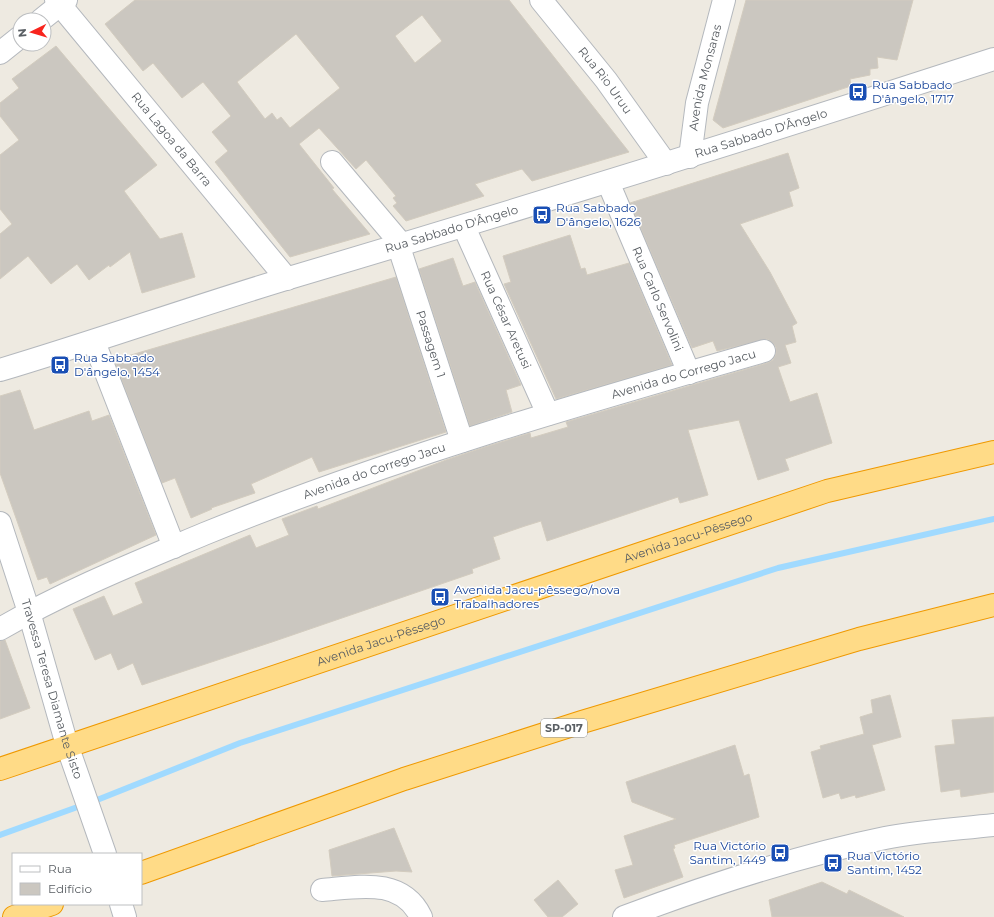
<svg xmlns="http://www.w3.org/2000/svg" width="994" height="917" font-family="Montserrat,sans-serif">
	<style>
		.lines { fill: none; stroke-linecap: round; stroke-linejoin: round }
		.stream { stroke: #a0daff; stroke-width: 6 }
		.building { fill: #cbc7c0; stroke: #d3ccbf; fill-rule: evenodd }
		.minor-casing { stroke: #b4b8bd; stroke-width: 24 }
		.highway-casing { stroke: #ef9900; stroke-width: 24 }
		.minor { stroke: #fff; stroke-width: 22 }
		.highway { stroke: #ffdb87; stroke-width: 22 }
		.labels { text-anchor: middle; stroke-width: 3; stroke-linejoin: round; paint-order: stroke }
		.shield { fill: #fff; stroke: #8b8e92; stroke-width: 1 }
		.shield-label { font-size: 11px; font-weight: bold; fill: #595e63 }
		.street-label { font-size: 12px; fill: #595e63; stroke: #fff }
		.transit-label { font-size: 12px; fill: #164399; stroke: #fff; text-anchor: start }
	</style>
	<rect width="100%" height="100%" fill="#eeeae1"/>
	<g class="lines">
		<path class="stream" d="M92,802L240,743L778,568L994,519
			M0,835L83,805"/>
	</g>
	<path class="building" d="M135,0H509L629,152L532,181L522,169L475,184L484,196L406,221L393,206L397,203L393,198L396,196L366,160L356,169L319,128L299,144L334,188L332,189L370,234L290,257L215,162L228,151L212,132L231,116L203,82L182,98L153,63L143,71L105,24ZM422,15L442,41L415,63L395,36ZM296,34L340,88L290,128L281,117L277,120L272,113L265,119L237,82Z
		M746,0H913L897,60L877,57L878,68L870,69V75L850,79L851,86L723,128L713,120Z
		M56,46L157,165L124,191L160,239L182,233L195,277L142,293L130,252L110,267L109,265L89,280L77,264L51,284L28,256L0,279V234L12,224L0,209V155L19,140L0,116V103L19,88L12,79Z
		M788,153L799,188L789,192L793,206L740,224L770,272L797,323L792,326L796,342L785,345L791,363L778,367L790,402L817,393L832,443L785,459L789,470L758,480L739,420L688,430L708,495L680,503L678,497L547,541L541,521L525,526L493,537L500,559L472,569L473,573L272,642L142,685L133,663L118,670L111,653L95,660L73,609L104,596L113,616L143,603L135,583L250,535L256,548L289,535L282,519L317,506L318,509L446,460L485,447L530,433L531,438L568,427L566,422L767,363L773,360L776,354V347L772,342L767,339L717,351L713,341L692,348L630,203Z
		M570,235L581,269L585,268L587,275L629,263L672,365L556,399L504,284L511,282L503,256Z
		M453,258L463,286L475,282L521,385L506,390L512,412L470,426L419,269Z
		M396,277L446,432L319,472L312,457L251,484L255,493L211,508L212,509L191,518L175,478L162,483L114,360Z
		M20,390L34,430L89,411L92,421L109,415L156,535L50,584L47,577L38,580L0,473V396Z
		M5,640L30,708L0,719V641Z
		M890,695L901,737L872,745L885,790L856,798L855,795L841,799L839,793L823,798L811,752L821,749L820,746L864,734L860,717L873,713L871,700Z
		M994,717V792L961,797L960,789L941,792L935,746L955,744L952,720Z
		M735,745L744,776L749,774L759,817L674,845L675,848L673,849L683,877L624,898L615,870L633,865L624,836L676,819L632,802L626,782Z
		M394,828L412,872L396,871L332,876L329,850Z
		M558,880L578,904L562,917H548L534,900Z
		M822,882L847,894L849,890L904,917H772L769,900Z"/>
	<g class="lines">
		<g class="minor-casing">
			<g id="minor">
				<path id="s1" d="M56,0L287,279"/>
				<path id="s2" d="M541,0L606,80L666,164"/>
				<path d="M41,20L66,0"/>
				<path d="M0,53L20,37"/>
				<path id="s3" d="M690,157L697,103L724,0"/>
				<path d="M332,162L403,246"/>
				<path id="s4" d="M608,182L689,373"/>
				<path id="s5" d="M464,227L548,414"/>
				<path id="s6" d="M399,247L462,441"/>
				<path d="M94,342L174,547"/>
				<path id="s7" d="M0,370C97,341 193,307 289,278C525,208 760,135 994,59"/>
				<path id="s8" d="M0,523L29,612L67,745L105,854"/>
				<path id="s9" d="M0,629C65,591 135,563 204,534C386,460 575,405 764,351"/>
				<path d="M322,890C358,887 402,877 421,917"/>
				<path d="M121,904L125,917"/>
				<path d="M624,917C709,885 797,856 885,838C921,831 958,829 994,825"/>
			</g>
		</g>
		<g class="highway-casing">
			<g id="highway">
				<path id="s10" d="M0,769L827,491L994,452"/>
				<path d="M141,873L404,779L582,722L859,639L994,605"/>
				<path d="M14,917L52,904"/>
			</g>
		</g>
		<use href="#minor" class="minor"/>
		<use href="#highway" class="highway"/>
	</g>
	<defs>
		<g id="bus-square" transform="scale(1)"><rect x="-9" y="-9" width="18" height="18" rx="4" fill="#1a4fb4" stroke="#fff"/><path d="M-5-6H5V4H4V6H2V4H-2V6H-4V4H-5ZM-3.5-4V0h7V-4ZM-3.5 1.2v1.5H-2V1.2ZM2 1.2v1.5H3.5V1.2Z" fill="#fff"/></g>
	</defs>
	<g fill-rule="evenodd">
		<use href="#bus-square" x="858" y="92"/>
		<use href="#bus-square" x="542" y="215"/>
		<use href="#bus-square" x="60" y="365"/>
		<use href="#bus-square" x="440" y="597"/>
		<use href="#bus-square" x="780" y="853"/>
		<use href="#bus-square" x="833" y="863"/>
	</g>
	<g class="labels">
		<rect class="shield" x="541" y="719" width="46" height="18" rx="3"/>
		<g class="shield-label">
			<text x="564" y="732">SP-017</text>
		</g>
		<g class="street-label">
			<text dy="4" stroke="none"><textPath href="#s3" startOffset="81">Avenida Monsaras</textPath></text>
			<text dy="4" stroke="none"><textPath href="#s2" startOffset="103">Rua Rio Uruu</textPath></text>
			<text dy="4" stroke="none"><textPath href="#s7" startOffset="797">Rua Sabbado D'Ângelo</textPath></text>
			<text dy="4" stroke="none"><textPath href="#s1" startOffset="181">Rua Lagoa da Barra</textPath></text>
			<text dy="4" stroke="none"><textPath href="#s7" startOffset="473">Rua Sabbado D'Ângelo</textPath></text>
			<text dy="4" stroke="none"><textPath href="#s4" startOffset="127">Rua Carlo Servolini</textPath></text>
			<text dy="4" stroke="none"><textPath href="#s5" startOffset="102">Rua César Aretusi</textPath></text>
			<text dy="4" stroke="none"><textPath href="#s6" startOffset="102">Passagem 1</textPath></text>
			<text dy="4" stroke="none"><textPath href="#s9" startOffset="731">Avenida do Corrego Jacu</textPath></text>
			<text dy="4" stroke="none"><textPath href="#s9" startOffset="407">Avenida do Corrego Jacu</textPath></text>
			<text dy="4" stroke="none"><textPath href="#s10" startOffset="726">Avenida Jacu-Pêssego</textPath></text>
			<text dy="4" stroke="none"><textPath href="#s10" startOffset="402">Avenida Jacu-Pêssego</textPath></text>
			<text dy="4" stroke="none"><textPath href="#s8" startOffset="174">Travessa Teresa Diamante Sisto</textPath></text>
		</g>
		<g class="transit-label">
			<text x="872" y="89">Rua Sabbado<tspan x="872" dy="14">D'ângelo, 1717</tspan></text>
			<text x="556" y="212">Rua Sabbado<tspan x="556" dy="14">D'ângelo, 1626</tspan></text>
			<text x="74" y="362">Rua Sabbado<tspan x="74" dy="14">D'ângelo, 1454</tspan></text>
			<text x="454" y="594">Avenida Jacu-pêssego/nova<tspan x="454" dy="14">Trabalhadores</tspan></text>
			<text x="766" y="850" text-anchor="end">Rua Victório<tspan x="766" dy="14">Santim, 1449</tspan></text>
			<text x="847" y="860">Rua Victório<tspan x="847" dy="14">Santim, 1452</tspan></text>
		</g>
	</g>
	<rect x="12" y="853" width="130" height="52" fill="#ffffff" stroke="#bdbfc1"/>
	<rect x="20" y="866" width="20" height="6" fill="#ffffff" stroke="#bdbfc1"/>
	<text x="48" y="873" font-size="12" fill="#595e63">Rua</text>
	<rect x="20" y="883" width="20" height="12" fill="#cbc7c0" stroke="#bdbfc1"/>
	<text x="48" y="893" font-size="12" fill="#595e63">Edifício</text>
	<g transform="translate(32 32) rotate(265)"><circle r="19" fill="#ffffff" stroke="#bdbfc1"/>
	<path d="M0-3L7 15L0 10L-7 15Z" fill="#f8241d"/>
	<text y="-6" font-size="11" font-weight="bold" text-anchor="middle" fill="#595e63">N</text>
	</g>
</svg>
